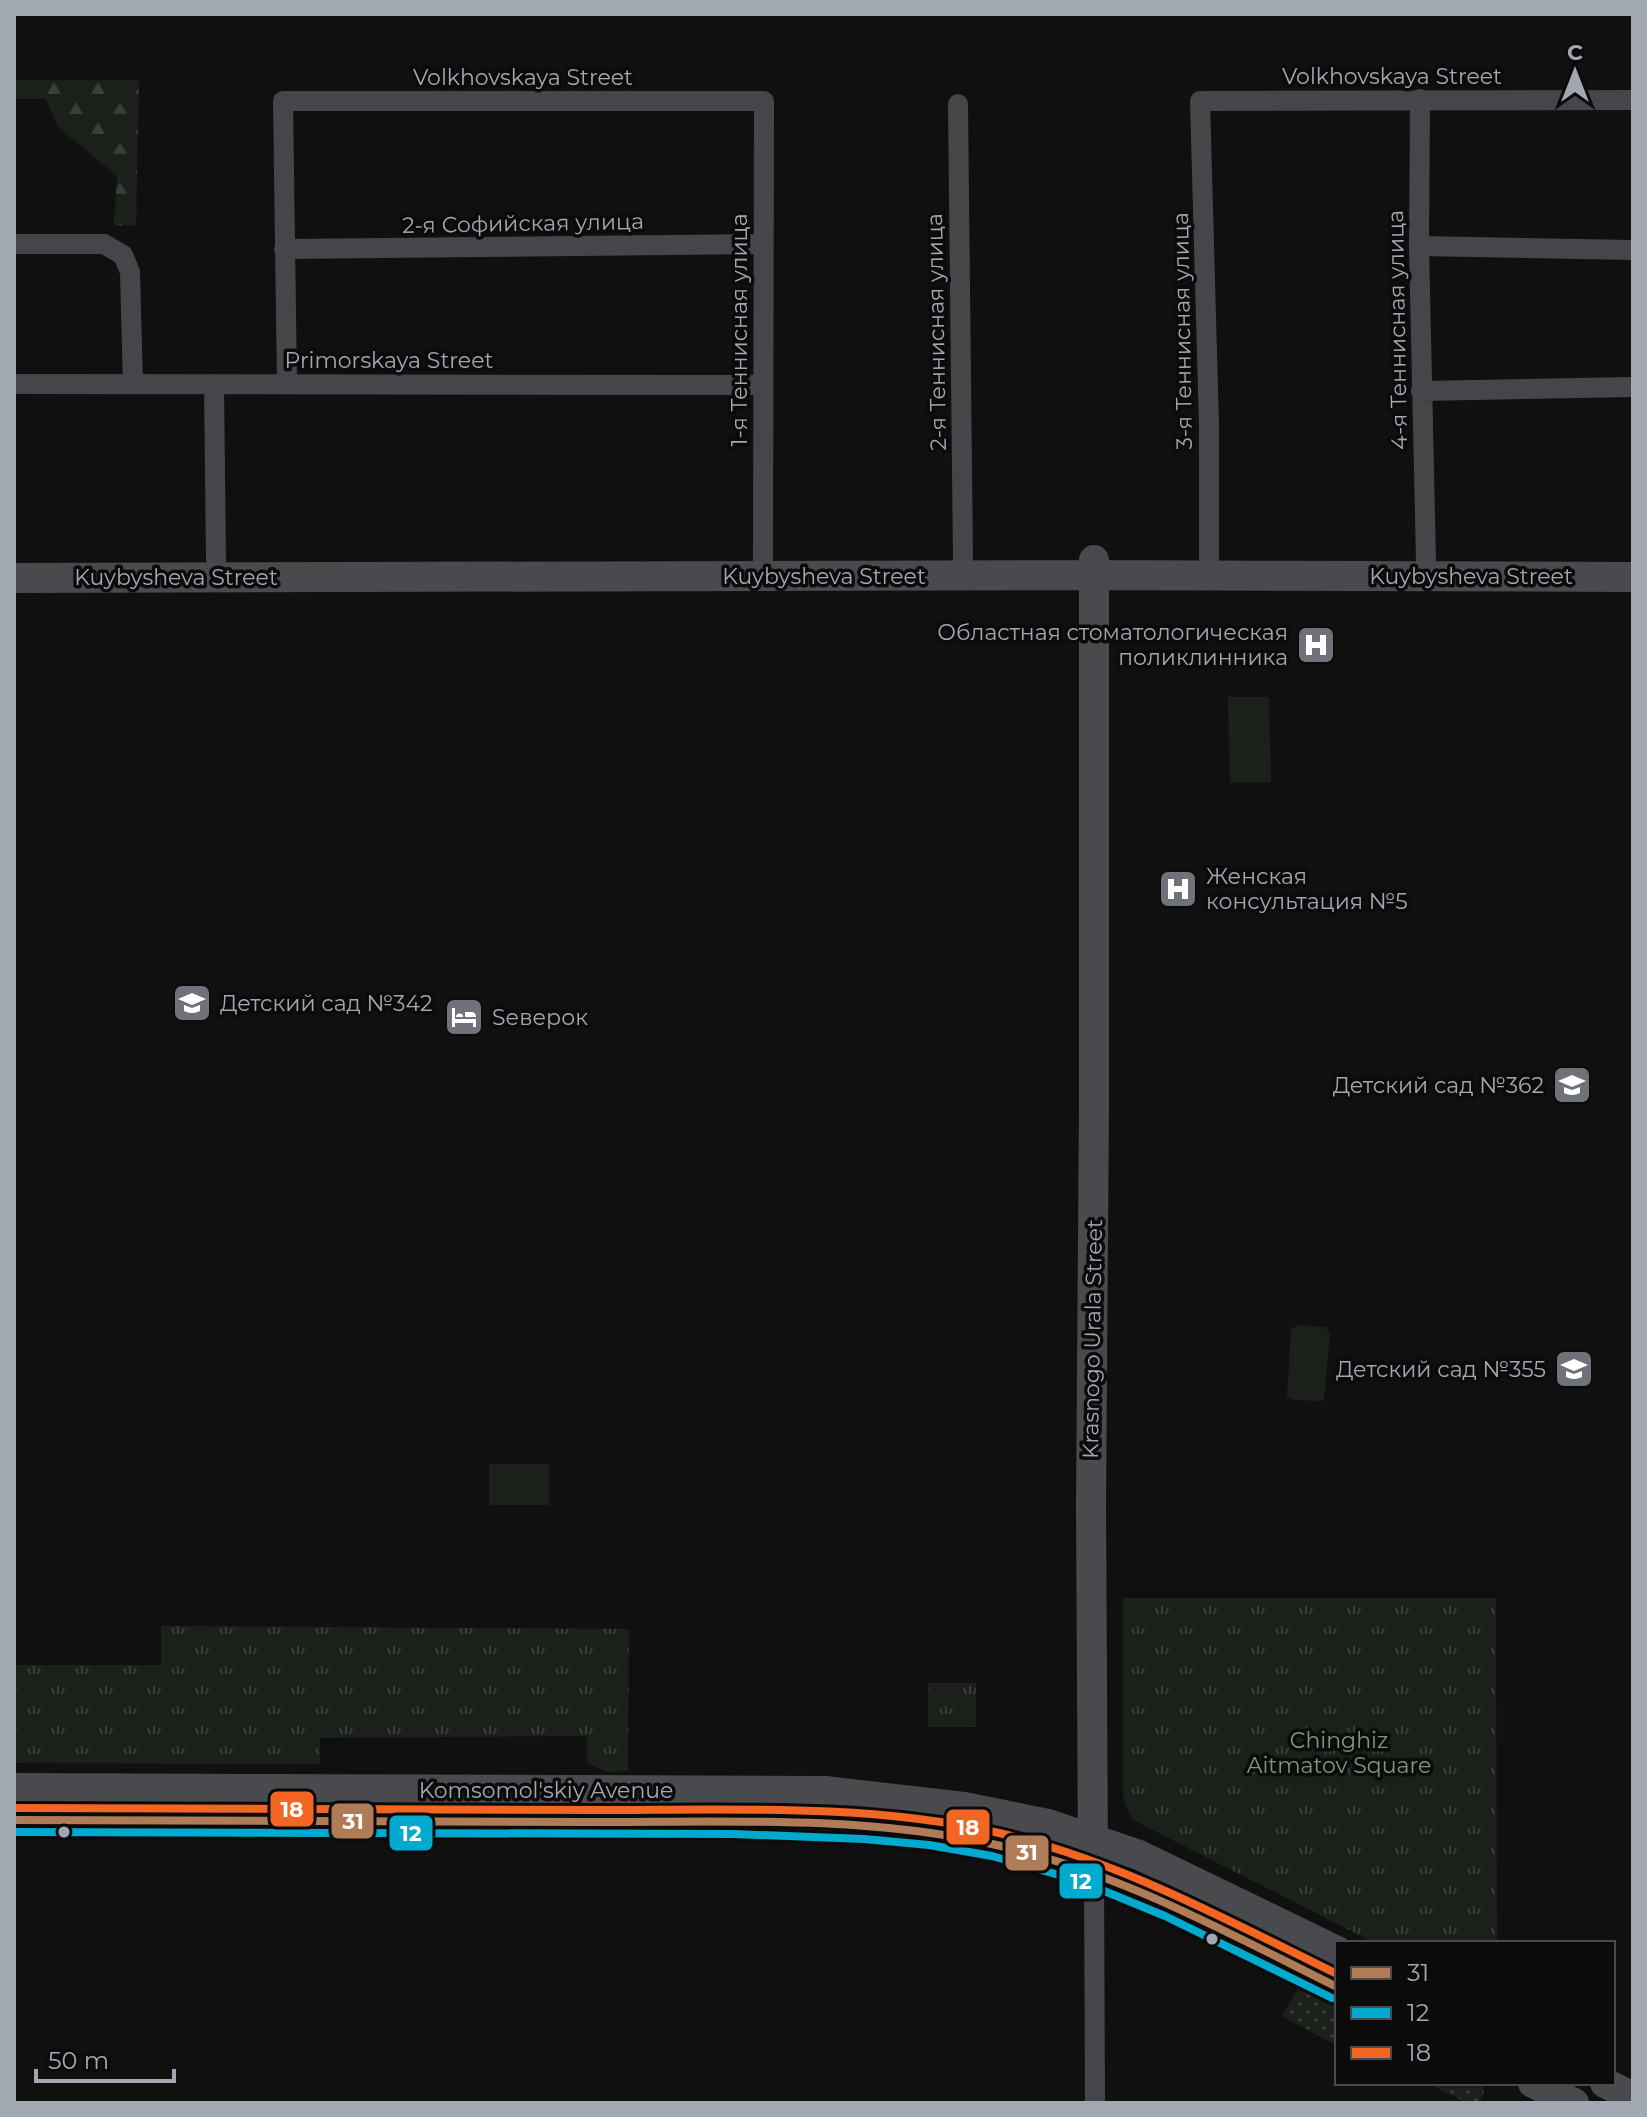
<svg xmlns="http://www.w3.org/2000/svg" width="1647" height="2117" font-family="Montserrat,sans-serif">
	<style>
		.grass { fill: url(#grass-dots) }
		.forest { fill: url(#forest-firs) }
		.park { fill: url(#park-tufts) }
		.pitch { fill: #1b201b }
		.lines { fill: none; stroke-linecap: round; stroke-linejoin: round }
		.street { stroke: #454649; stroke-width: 20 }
		.secondary { stroke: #494a4d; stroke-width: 30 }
		.bus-1-casing { stroke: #0b0b0c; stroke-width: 14 }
		.bus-2-casing { stroke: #0b0b0c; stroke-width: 14 }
		.bus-3-casing { stroke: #0b0b0c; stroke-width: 14 }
		.bus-1 { stroke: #b07c57; stroke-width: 8 }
		.bus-2 { stroke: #00a9ce; stroke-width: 8 }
		.bus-3 { stroke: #f26522; stroke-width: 8 }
		.bus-dot { fill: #a2a8b1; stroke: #0b0b0c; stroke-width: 3 }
		.labels { text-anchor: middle; stroke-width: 7; stroke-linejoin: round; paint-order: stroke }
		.street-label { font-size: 22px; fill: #a2a8b1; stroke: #0b0b0c }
		.poi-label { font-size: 22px; fill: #a2a8b1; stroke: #0b0b0c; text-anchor: end }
		.park-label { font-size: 22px; fill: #7c9a7a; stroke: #0b0b0c }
		.line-badge { stroke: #0b0b0c; stroke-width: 3 }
		.badge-label { font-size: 22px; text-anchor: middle; font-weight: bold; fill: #fff }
	</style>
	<defs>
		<pattern id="grass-dots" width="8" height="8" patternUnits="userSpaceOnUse" patternTransform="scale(2)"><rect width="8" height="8" fill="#1b201b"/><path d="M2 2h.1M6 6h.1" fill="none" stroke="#393e3a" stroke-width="1.8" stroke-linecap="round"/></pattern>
		<pattern id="forest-firs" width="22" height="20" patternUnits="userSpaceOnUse" patternTransform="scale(2)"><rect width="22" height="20" fill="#1b201b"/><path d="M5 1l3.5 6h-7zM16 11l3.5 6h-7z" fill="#393e3a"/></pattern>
		<pattern id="park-tufts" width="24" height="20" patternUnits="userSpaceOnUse" patternTransform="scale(2)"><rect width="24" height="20" fill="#1b201b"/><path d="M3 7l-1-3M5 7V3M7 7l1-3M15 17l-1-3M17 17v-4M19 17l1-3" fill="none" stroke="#393e3a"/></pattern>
	</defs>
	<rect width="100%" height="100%" fill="#101011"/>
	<path class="grass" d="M1298,1988L1337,2008V2046L1282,2016Z
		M1428,2083H1478L1483,2085L1484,2094L1478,2103H1467Z"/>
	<path class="forest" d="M14,80H139L136,226L114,225L117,176L58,127L46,99H14Z"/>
	<path class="park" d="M1123,1598H1496L1497,1943H1375L1133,1820L1125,1804L1123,1794Z
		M161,1626L629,1629L628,1771L607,1772L587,1763V1736L320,1738V1764L14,1763V1665H161Z
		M976,1683V1727H928V1683Z"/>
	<path class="pitch" d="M1228,697H1269L1271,782L1230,783Z
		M1298,1325L1325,1327L1330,1332L1324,1401L1293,1400L1287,1396L1291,1329Z
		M489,1464H549V1505H489Z"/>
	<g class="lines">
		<path class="street" d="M1420,99L1419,246L1426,561
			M958,104L963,560
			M14,244H104L123,255L130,272L133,384
			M1419,246L1633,250
			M284,249L763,244
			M14,384L763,385
			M214,384L216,560
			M287,384L283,101H764L763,560
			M1421,391L1633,387
			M1209,560V425L1200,101L1633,100
			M1094,1872L1095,2103"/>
		<path class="secondary" d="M14,578L1093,575L1633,577
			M14,1788L825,1791L964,1807L1048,1824L1139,1855L1337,1951
			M14,1820L733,1822C820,1825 910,1825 995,1844C1116,1871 1226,1933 1337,1987
			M1093,1858L1091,1506L1094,1106V560
			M1533,2083L1574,2103
			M1605,2083L1633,2097"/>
		<g class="bus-1-casing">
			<path id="bus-1" d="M14,1820C205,1821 395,1821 586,1822C720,1822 860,1815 992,1844C1115,1870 1226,1932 1337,1987"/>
		</g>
		<g class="bus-2-casing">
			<path id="bus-2" d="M14,1832L733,1834L864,1839L929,1845L992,1856L1080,1881L1165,1916L1332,1998"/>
		</g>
		<g class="bus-3-casing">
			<path id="bus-3" d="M14,1808C207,1809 399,1809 592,1810C723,1810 871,1803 999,1833C1119,1861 1227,1920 1337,1974"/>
		</g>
		<use href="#bus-1" class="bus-1"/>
		<use href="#bus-2" class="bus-2"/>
		<use href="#bus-3" class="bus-3"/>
	</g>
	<defs>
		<g id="hospital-square" transform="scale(2)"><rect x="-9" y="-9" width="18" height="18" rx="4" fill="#6f7379" stroke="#0b0b0c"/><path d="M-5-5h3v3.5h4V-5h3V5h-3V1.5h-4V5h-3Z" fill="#fff"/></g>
		<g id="school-square" transform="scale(2)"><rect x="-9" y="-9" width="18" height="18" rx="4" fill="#6f7379" stroke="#0b0b0c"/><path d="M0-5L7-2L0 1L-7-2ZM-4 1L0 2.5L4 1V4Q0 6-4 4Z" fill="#fff"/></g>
		<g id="hotel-square" transform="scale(2)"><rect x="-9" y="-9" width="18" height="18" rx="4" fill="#6f7379" stroke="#0b0b0c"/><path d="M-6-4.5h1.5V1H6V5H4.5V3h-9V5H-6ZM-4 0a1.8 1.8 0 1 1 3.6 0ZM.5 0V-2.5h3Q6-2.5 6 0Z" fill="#fff"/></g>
	</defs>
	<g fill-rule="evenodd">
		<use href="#hospital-square" x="1316" y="645"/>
		<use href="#hospital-square" x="1178" y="889"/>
		<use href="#school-square" x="192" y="1003"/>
		<use href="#hotel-square" x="464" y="1017"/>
		<use href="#school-square" x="1572" y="1085"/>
		<use href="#school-square" x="1574" y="1369"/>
	</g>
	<g class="bus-dot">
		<circle cx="64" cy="1832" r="7"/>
		<circle cx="1212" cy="1939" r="7"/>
	</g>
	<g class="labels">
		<g class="street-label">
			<text x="1392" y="84">Volkhovskaya Street</text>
			<text x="523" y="85">Volkhovskaya Street</text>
			<text transform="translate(523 223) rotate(-1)" y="8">2-я Софийская улица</text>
			<text transform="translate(739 330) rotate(-90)" y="8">1-я Теннисная улица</text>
			<text transform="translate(1397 330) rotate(-91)" y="8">4-я Теннисная улица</text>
			<text transform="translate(1182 331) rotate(-91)" y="8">3-я Теннисная улица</text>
			<text transform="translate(936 332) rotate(-91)" y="8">2-я Теннисная улица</text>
			<text x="389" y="368">Primorskaya Street</text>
			<text x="824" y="584">Kuybysheva Street</text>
			<text x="1471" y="584">Kuybysheva Street</text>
			<text x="176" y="585">Kuybysheva Street</text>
			<text transform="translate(1092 1339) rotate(-89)" y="8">Krasnogo Urala Street</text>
			<text x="546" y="1798">Komsomol'skiy Avenue</text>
		</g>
		<g class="poi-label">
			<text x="1288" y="640">Областная стоматологическая<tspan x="1288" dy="25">поликлинника</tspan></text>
			<text x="1206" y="884" text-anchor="start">Женская<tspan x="1206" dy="25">консультация №5</tspan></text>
			<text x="220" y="1011" text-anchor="start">Детский сад №342</text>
			<text x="492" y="1025" text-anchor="start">Sеверок</text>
			<text x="1544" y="1093">Детский сад №362</text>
			<text x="1546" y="1377">Детский сад №355</text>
		</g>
		<g class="park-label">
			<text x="1339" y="1748">Chinghiz<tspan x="1339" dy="25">Aitmatov Square</tspan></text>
		</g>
	</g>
	<g class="line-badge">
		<rect x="269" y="1790" width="46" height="38" rx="8" fill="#f26522"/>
		<rect x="330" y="1802" width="45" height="38" rx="8" fill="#b07c57"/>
		<rect x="945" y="1808" width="46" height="38" rx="8" fill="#f26522"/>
		<rect x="388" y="1814" width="46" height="38" rx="8" fill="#00a9ce"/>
		<rect x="1004" y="1834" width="46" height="38" rx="8" fill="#b07c57"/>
		<rect x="1058" y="1862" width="46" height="38" rx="8" fill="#00a9ce"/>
	</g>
	<g class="badge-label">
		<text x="292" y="1817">18</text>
		<text x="353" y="1829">31</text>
		<text x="968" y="1835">18</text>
		<text x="411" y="1841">12</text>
		<text x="1027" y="1860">31</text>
		<text x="1081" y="1889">12</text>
	</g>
	<rect width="1647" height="2117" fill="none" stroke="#a2a8b1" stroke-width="32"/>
	<rect x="1335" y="1941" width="280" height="144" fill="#0b0b0c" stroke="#474a4e" stroke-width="2"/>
	<rect x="1351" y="1967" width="40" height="12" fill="#b07c57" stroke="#474a4e" stroke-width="2"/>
	<text x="1407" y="1981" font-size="24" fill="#a2a8b1">31</text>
	<rect x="1351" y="2007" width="40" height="12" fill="#00a9ce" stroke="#474a4e" stroke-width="2"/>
	<text x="1407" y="2021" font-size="24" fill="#a2a8b1">12</text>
	<rect x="1351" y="2047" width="40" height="12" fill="#f26522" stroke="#474a4e" stroke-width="2"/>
	<text x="1407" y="2061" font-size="24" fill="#a2a8b1">18</text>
	<g transform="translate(1575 72)" stroke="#0b0b0c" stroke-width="6" paint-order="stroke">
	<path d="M0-6L14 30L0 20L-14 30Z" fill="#a2a8b1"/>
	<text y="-12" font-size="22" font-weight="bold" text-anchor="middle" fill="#a2a8b1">С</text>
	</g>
	<path d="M36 2069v12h138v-12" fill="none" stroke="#a2a8b1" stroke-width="4"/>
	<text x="48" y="2069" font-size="24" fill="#a2a8b1" stroke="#0b0b0c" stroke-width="6" paint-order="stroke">50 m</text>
</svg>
